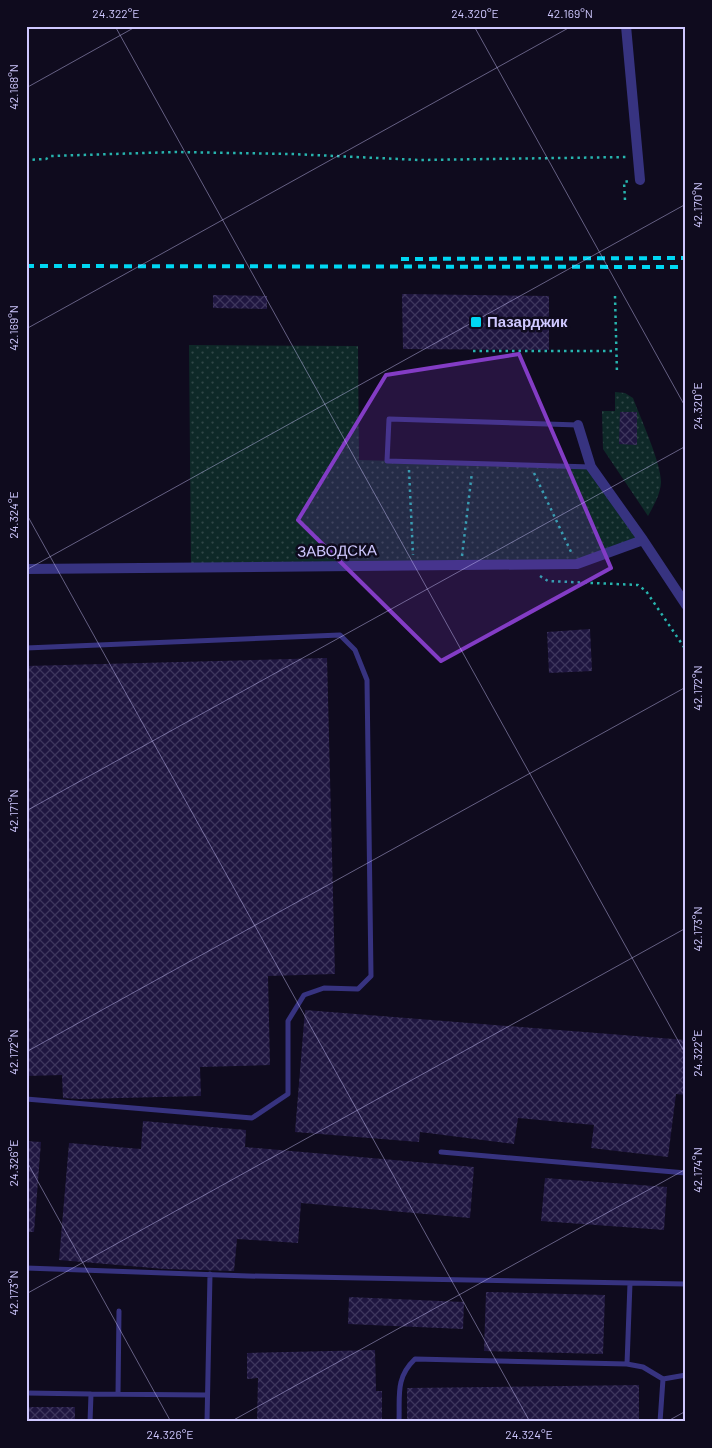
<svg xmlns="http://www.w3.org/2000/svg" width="712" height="1448" font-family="Barlow,sans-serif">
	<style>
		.grass { fill: url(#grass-dots) }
		.building { fill: url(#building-cross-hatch) }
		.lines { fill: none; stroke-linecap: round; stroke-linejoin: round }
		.path { stroke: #27b4ae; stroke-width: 2.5; stroke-dasharray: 2.5 4; stroke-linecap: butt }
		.service { stroke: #373380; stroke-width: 5 }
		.minor { stroke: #373380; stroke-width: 10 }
		.rail { stroke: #00d7f3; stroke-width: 4; stroke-dasharray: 8 6; stroke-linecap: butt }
		.marked { fill: #833cc5; fill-opacity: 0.2; stroke: #833cc5; stroke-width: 4; stroke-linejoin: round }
		.ticks { fill: none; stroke: #cfc8ff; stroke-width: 1; stroke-opacity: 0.45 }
		.poi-dot { fill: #00d7f3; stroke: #0f0b1e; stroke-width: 2 }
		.labels { text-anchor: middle; stroke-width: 5; stroke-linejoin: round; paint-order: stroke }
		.poi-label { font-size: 15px; font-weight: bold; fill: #cfc8ff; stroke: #0f0b1e; text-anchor: start }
		.street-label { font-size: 15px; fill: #cfc8ff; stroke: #0f0b1e }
		.neatline { fill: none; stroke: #cfc8ff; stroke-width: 2 }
		.ticks-label { font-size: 12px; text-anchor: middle; fill: #cfc8ff }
	</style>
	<defs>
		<pattern id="grass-dots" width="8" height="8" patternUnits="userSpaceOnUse" patternTransform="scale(1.25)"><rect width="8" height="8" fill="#0e2928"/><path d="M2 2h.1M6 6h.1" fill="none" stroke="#304748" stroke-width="1.8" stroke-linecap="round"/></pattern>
		<pattern id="building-cross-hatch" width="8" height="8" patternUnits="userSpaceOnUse" patternTransform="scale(1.25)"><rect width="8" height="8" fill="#1f1640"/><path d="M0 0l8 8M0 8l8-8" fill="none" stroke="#3e365d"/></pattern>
	</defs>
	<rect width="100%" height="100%" fill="#0f0b1e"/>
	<path class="grass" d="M189,345L358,346L359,460L591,467L643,540L577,564L191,568Z
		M615,392L625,393L633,398C640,417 662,465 661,483C660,495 654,505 648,516L603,449L602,411H615Z"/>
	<path class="building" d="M402,294L549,296V350L403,349Z
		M213,295L267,296V309L213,308Z
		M620,412H637V445L619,444Z
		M590,629L592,671L549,673L547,632Z
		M327,658L335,974L268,976L270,1065L200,1067L201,1096L80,1099L63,1098L62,1075L26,1076V666Z
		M305,1010L686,1040V1095L676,1094L668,1157L591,1148L594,1125L518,1118L514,1144L420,1132L419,1142L295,1132Z
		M143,1121L246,1130L245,1147L474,1167L470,1218L301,1203L298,1243L237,1239L234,1271L165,1269L59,1260L69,1143L141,1149Z
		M26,1141L41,1142L34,1232H26Z
		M545,1178L667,1187L664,1230L541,1221Z
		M486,1292L605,1295L603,1354L484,1351Z
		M349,1297L464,1302L463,1329L348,1324Z
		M375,1350L376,1391H382V1422H257L258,1378L247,1379V1353Z
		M639,1385V1422H407V1388Z
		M26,1407H75V1422H26Z"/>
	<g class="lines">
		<path class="path" d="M26,160L46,159L51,156L175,152L292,154L420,160L629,157
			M625,200L624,182L629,181
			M615,296L617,374
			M473,351H616
			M409,470L413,555
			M534,473L572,554
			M462,556L472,472
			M540,576L548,581L638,585L646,591L686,650"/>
		<path class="service" d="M578,425L389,419L387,461L591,467
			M26,648L340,635L355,650L367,680L371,976L358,989L324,988L304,995L288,1021V1094L252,1118L26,1099
			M441,1152L686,1173
			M26,1268L248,1276L686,1284
			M627,1364L630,1283
			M663,1379L686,1375
			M26,1393L91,1394
			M118,1394L119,1311
			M90,1422L91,1394L207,1395
			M207,1422L210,1274
			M399,1422C400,1396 395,1378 415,1359L627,1364L643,1367L663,1379L660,1422"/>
		<path class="minor" d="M626,26L640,180
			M578,425L591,467L643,540L686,605
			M26,569L577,564L643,540"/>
		<path class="rail" d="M401,259L686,258
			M26,266L686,267"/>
	</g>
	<path class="marked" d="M519,354L611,568L441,661L298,520L386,375Z"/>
	<path class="ticks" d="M115,26L686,1055M474,26L686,408M26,88L137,26M26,329L572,26M26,513L530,1422M26,570L686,204M26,811L686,446M26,1052L686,687M26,1160L171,1422M26,1294L686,928M230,1422L686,1169M666,1422L686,1411"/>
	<rect class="poi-dot" x="470" y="316" width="12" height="12" rx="2.5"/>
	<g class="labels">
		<g class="poi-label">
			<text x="487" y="327">Пазарджик</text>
		</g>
		<g class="street-label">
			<text transform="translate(337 551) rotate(-1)" y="5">ЗАВОДСКА</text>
		</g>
	</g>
	<rect width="712" height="1448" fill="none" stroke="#0f0b1e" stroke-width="55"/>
	<rect x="28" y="28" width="656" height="1392" class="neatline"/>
	<g class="ticks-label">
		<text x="116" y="18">24.322°E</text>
		<text x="475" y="18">24.320°E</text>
		<text x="570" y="18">42.169°N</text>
		<text transform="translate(14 87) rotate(-90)" y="4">42.168°N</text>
		<text transform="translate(698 205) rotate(-90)" y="4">42.170°N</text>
		<text transform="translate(14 328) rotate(-90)" y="4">42.169°N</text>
		<text transform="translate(698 406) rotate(-90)" y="4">24.320°E</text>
		<text transform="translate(14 515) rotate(-90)" y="4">24.324°E</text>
		<text transform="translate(698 688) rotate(-90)" y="4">42.172°N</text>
		<text transform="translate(14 811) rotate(-90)" y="4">42.171°N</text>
		<text transform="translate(698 929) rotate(-90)" y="4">42.173°N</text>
		<text transform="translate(14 1052) rotate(-90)" y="4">42.172°N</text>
		<text transform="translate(698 1053) rotate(-90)" y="4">24.322°E</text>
		<text transform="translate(14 1163) rotate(-90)" y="4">24.326°E</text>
		<text transform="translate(698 1170) rotate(-90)" y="4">42.174°N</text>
		<text transform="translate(14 1293) rotate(-90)" y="4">42.173°N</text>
		<text x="170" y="1439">24.326°E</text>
		<text x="529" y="1439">24.324°E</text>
	</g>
</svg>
